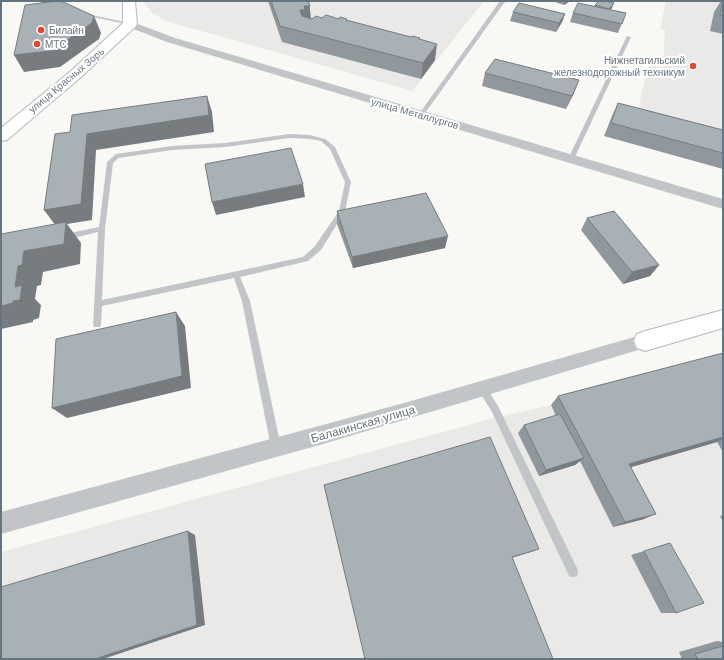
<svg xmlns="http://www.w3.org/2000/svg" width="724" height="660" font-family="Helvetica,sans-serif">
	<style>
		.built { fill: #e9e9e8 }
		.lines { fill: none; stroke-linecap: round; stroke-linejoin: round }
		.secondary-casing { stroke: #b3b9bd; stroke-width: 2 }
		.lane { fill: #c1c5c8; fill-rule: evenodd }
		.street { fill: #c1c5c8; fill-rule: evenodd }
		.secondary { fill: #fff; fill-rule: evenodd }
		.wall { fill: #90989d }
		.shaded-wall { fill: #767c7f }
		.building { fill: #a8b1b6; stroke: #767c7f }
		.poi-dot { fill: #dd4c30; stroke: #fff; stroke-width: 1.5 }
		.labels { text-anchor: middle; stroke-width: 4; stroke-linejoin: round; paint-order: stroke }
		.far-poi-label { font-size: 10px; fill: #64757f; stroke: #fff; text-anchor: start }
		.far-street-label { font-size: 10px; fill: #64757f; stroke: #fff }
		.street-label { font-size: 12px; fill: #64757f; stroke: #fff }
	</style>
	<rect width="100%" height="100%" fill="#f8f8f5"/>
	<path class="built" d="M143,1H484L412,91L166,21L152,13Z
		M666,1L694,2L723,1V130L638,108L649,65L663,67L665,30L660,29Z
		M723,359V659H1V552L498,417L551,405Z"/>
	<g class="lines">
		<g class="secondary-casing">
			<path id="secondary" d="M123,1H135L137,24L135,27L81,77L7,140L1,141V128L71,71L123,23Z
				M723,310V328L645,351L637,348L634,341L637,334L645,331Z"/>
		</g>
		<path class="lane" d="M36,1H43L55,5L53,6Z
			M500,1H508L504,3L423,116H419V114Z
			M82,13L130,23L132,24L130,25L84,15H82Z
			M627,36L631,37L574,159L573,160H569L568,159Z
			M289,134L310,135L325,139L335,147L351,182L345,211L321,250L308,261L240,277L250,301L281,447L279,450L276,452L273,450L271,447L242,301L234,278L102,306L101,325L100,327H94L93,325L98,232L65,240L61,237L65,234L99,227L107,162L116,154L172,146L225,143ZM289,138L310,139L321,141L330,149L345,182L339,211L315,246L303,257L102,300L105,229L113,163L118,158L172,150L225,147Z
			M483,386L486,387L498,406L577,568L578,572L577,576L573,577L569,576L492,412L480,393L479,390L480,387Z"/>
		<path class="street" d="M130,21L175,38L723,199V209L167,42L126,26L125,24Z
			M645,334L651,336L654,341L651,346L645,348L323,444L1,534V512L404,403Z"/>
		<use href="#secondary" class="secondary"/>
	</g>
	<path class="wall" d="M268,1H309L311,19H347V21L411,37L420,38V39L435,60L421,79L282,42Z
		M552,1H570L564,5Z
		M721,1H723V34L710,31L714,12Z
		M595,5L612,8L610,10L626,13L618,33L570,22L573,13L594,6Z
		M513,12L565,14L562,22L556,32L510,21Z
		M485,73L574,93L566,109L482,86Z
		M618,103L723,130V169L604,136L612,116Z
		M337,211L445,248L353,268L337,224Z
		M587,218L659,265L650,276L623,284L581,230Z
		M723,353V452L717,442L631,467L644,519L613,527L580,461L575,465L539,476L518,433L524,425L556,416L551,405L558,396Z
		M723,515V522L720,516Z
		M670,543L676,613H661L631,555Z
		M717,641L723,642V659H682L679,652Z"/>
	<path class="shaded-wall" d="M306,1H309L311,22L306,26L300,10L304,6Z
		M565,1H570L564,5Z
		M614,3L612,8L607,13L609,9Z
		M565,14L562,22L556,32L559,23Z
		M94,16L101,33L99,39L60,67L24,72L14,55Z
		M437,44L435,60L421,79L423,63Z
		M579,80L574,93L566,109L572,96Z
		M207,96L212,112L214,132L96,150L92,220L67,224L81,243L80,264L43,272L41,285L37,286L35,299L41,305L39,318L33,320V322L1,329V306L13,301L18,266L24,251L56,226L44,210L87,134Z
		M303,184L305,197L216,215L212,202Z
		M448,236L445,248L353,268L352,257Z
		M659,265L650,276L623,284L632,272Z
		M176,312L185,326L191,388L67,418L52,408Z
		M723,437V439L717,442L618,471L629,464Z
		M584,458L575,465L539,476L546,470Z
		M656,514L644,519L613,527L625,522Z
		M188,531L195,535L205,625L103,659H95Z
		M539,549L531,552L505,560L512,557Z"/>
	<path class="building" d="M57,1H61L94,16L92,23L51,51L14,55L25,5Z
		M271,1H308L310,6H304L305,10H300L302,16L312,19L316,16L322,18L326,15L339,19L340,17L347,19L346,20L411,37L412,36L420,38L419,39L437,44L423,63L280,26Z
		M599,1H606L614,3L609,9L595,5Z
		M723,1V16L720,15Z
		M519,3L565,14L559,23L513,12Z
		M578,3L626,13L622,24L573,13Z
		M495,59L579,80L572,96L485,73Z
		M207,96L209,115L87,134L81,204L44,210L55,134L70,132L72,115Z
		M618,103L723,130V153L611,123Z
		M291,148L303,184L212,202L205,164Z
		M426,193L448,236L352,257L337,211Z
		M614,211L659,265L632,272L587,218Z
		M66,222L64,244L24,251L22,265L18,266L15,287L22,285L20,300L13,301V303L1,306V234Z
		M176,312L182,376L52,408L56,339Z
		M723,353V437L629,464L656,514L625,522L558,396Z
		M560,414L584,458L546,470L524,425Z
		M490,437L539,549L512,557L553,659H365L324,485Z
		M188,531L197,625L95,659H1V587Z
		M670,543L704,603L676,613L644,551Z
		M723,646V659H698L695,654Z"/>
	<g class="poi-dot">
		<circle cx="41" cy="30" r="4"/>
		<circle cx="37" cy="44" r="4"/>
		<circle cx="693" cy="66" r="4"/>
	</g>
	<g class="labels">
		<g class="far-poi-label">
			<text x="49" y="34">Билайн</text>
			<text x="45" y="48">МТС</text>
			<text x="685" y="64" text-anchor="end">Нижнетагильский<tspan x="685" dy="12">железнодорожный техникум</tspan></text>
		</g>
		<g class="far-street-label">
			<text transform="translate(66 80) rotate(-40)" y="4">улица Красных Зорь</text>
			<text transform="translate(415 113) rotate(16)" y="4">улица Металлургов</text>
		</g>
		<g class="street-label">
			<text transform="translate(363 424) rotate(-16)" y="4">Балакинская улица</text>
		</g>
	</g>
	<rect width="724" height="660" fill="none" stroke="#64757f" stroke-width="4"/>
</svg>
